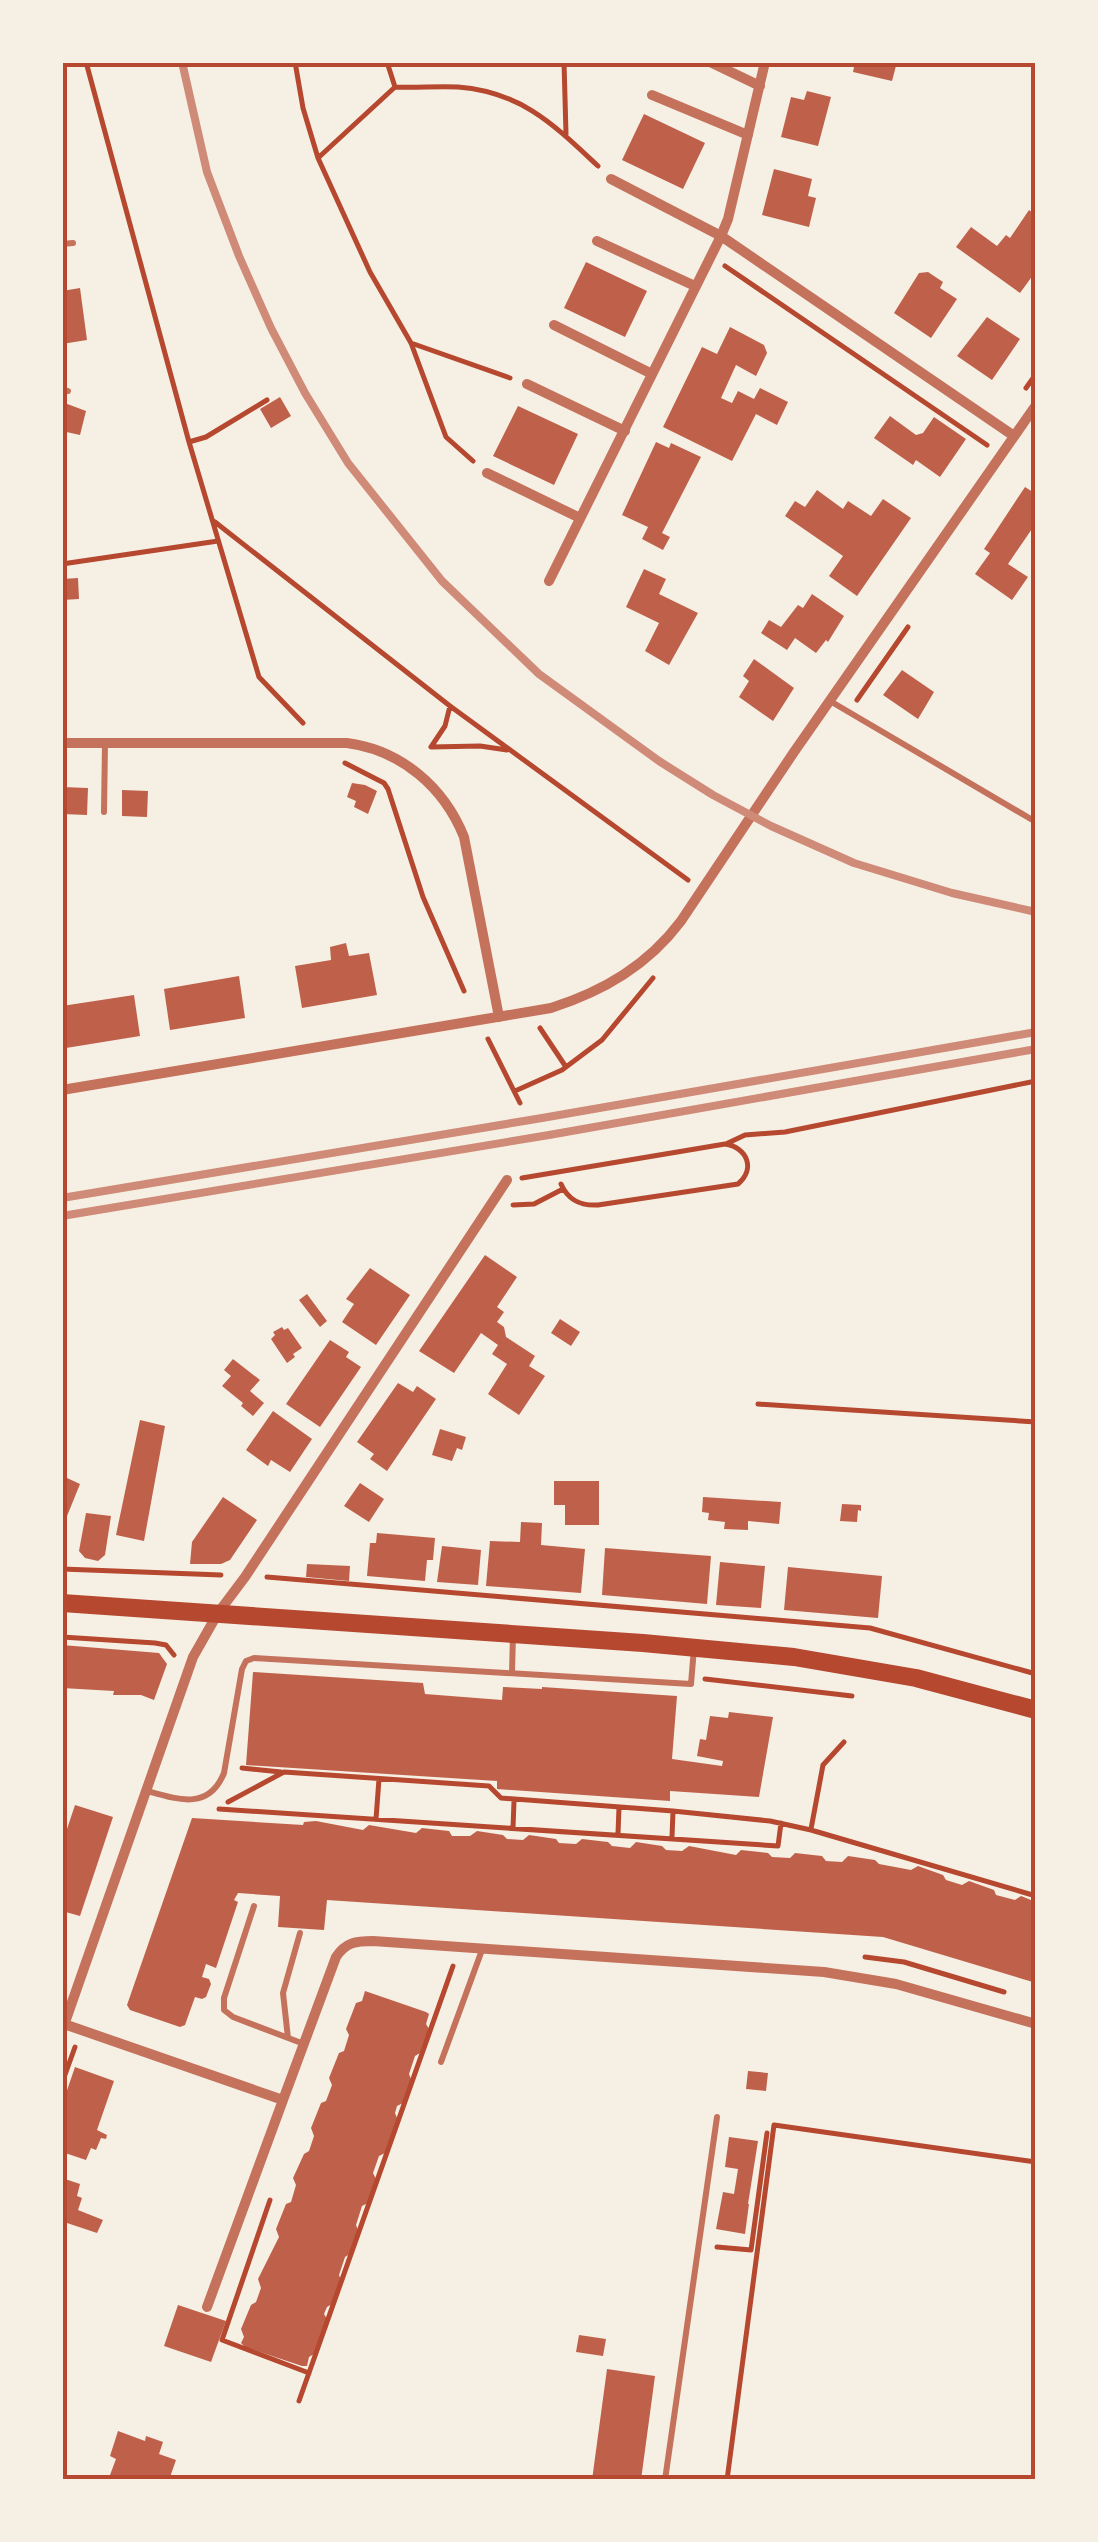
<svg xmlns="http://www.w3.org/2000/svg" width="1098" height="2542" font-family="'Times New Roman',serif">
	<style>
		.building { fill: #bf614a }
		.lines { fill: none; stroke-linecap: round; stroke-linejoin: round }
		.path { stroke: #b5482f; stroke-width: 5 }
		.service { stroke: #c5725c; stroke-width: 6 }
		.minor { stroke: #c5725c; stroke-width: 10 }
		.secondary { stroke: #b5482f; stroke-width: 18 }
		.rail { stroke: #cf8b77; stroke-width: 8 }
		.neatline { fill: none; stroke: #b5482f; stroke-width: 4 }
	</style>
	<rect width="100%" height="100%" fill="#f6efe4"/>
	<path class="building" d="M855,62H897L892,81L853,72Z
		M807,91L831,97L818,146L781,137L791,97L804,100Z
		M644,114L705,143L683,189L622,160Z
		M774,169L812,179L808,196L816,198L809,227L762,215Z
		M1029,210L1036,215V271L1020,293L956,247L971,227L997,246L1006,235L1010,238Z
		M586,262L647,291L625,337L564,308Z
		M928,272L943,282L940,288L957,299L931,338L894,313L919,273Z
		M80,288L87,340L62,344V291Z
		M987,317L1020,339L992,380L957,356Z
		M730,327L764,345L767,353L756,376L736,365L721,398L732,403L738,391L754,399L760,388L788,402L777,425L756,414L732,461L663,427L702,347L717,354Z
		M280,397L291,416L271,428L260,409Z
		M62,402L86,411L80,435L62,431Z
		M518,406L578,434L554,485L493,456Z
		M890,416L916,435L923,433L934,417L966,439L940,477L916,460L913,465L874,438Z
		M656,442L669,448L671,443L701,457L662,533L670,537L663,550L642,539L648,527L622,515Z
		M1025,487L1036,494V523L1008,564L1028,577L1012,600L975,574L990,553L984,549Z
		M817,490L843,509L848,501L871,516L883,499L911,518L857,596L829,576L843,556L785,516L795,501L805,507Z
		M644,569L666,579L659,594L698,613L669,665L645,651L659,623L626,607Z
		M78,578L79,599L62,600V579Z
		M812,594L844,616L828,642L826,640L816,653L795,638L787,650L761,633L769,620L781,627L798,605L803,608Z
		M754,659L794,688L773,721L739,697L749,681L743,676Z
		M902,670L934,692L918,719L883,695Z
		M352,783L365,785L377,791L368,814L354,807L356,801L347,797Z
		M62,787L88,788L87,815L62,814Z
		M122,790L148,791L147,817L122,816Z
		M346,943L349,956L369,953L377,995L302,1008L295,966L331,960L330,947Z
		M239,976L245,1018L170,1030L164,989Z
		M134,995L140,1036L66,1048L62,1006Z
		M485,1255L517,1277L497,1307L504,1312L497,1322L504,1327L506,1337L535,1356L529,1366L545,1376L519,1415L488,1394L507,1364L492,1354L498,1345L481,1333L454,1373L419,1351Z
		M370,1268L410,1295L376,1345L342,1322L354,1304L346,1299Z
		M307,1294L327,1321L320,1327L299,1300Z
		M560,1319L580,1332L571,1346L551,1333Z
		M282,1327L284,1330L288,1328L302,1348L293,1354L295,1357L287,1363L271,1339L275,1335L273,1332Z
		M330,1340L349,1352L346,1357L361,1367L320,1427L286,1404Z
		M233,1359L260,1380L250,1391L264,1403L253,1416L241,1406L243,1403L222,1386L231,1376L224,1370Z
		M398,1383L413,1392L417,1386L436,1399L387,1471L370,1459L374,1454L357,1442Z
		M273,1411L312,1439L290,1472L271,1460L268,1466L246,1450Z
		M140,1420L165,1426L144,1541L116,1535Z
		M440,1429L466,1437L462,1450L457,1448L452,1461L432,1455Z
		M67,1478L80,1484L63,1526L62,1488Z
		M554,1481H599V1525H565V1505H554Z
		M360,1483L384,1499L369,1522L344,1506Z
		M223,1497L257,1520L230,1560L221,1564H190L192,1542Z
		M703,1497L781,1502L779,1524L748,1521V1530L724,1529L725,1522L708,1520L709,1513L702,1512Z
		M842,1504L861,1505V1511L858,1510L857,1522L840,1521Z
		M86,1513L111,1516L105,1555L98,1561L85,1558L79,1551Z
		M521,1522L542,1523L541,1545L585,1549L581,1593L486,1586L490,1541L520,1542Z
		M377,1533L435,1538L433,1560H427L425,1581L367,1576L370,1543H376Z
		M442,1546L481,1550L478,1585L437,1582Z
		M605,1548L711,1556L707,1604L602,1595Z
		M720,1562L765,1566L761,1608L716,1605Z
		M307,1564L350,1566L349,1581L306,1577Z
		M788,1567L882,1576L878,1618L784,1610Z
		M62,1645L159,1653L167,1664L154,1700L141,1695H113L114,1691L62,1688Z
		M253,1672L423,1683L425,1694L502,1700L503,1687L542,1689V1687L677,1696L672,1759L722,1766L723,1761L697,1756L700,1739L706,1740L710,1716L728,1718L729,1712L773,1717L759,1797L670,1791V1801L497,1789V1781L246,1765Z
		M75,1805L113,1817L80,1916L62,1911V1844Z
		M192,1818L303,1825L304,1822L316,1821L363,1830L369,1825L416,1833L422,1828L449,1831L452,1836H470L477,1831L503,1835L507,1839L523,1840L529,1835L556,1839L559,1843L576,1844L582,1839L608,1842L612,1846L630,1848L636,1842L662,1846L666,1850L682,1851L689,1846L736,1855L741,1850L768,1853L772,1857L790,1858L795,1853L822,1856L826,1861L842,1862L848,1856L875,1860L879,1864L911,1870L918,1866L943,1875L946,1880L962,1885L969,1881L994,1890L996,1895L1015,1900L1021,1896L1036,1902V1983L883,1937L327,1900L324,1930L278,1927L280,1896L238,1893L234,1900L238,1902L216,1968L206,1964L202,1977L209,1979L211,1984L206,1997L202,1999L195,1997L185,2025L180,2027L130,2010L127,2005Z
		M365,1991L426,2012L429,2014L426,2024L429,2029L420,2053L415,2056L409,2074L411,2079L403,2103L397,2106L395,2113L397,2118L385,2153L379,2156L373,2173L376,2179L368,2203L362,2206L356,2225L358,2230L350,2254L345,2257L339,2275L341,2280L332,2304L327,2307L324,2314L327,2319L314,2354L309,2357L307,2366H302L245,2347L241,2343L244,2337L241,2329L251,2305L256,2302L261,2288L258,2279L279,2237L276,2229L286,2204L291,2202L296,2185L293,2178L304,2154L309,2151L314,2136L311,2128L321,2103L326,2101L332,2085L329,2078L339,2053L344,2051L349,2035L346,2029L356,2003L362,2001Z
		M75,2067L114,2081L97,2130L107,2135L106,2139L101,2138L96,2150L91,2148L86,2160L62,2152V2105Z
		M748,2071L768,2073L766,2091L746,2089Z
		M729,2137L758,2141L748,2204H749L745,2234L716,2229L723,2192L734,2194L738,2169L725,2167Z
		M62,2178L80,2184L77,2196L82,2198L78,2210L103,2220L97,2233L67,2223L62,2234Z
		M178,2305L226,2321L211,2362L164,2346Z
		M579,2335L606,2339L603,2356L576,2352Z
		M607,2369L655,2376L641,2480H592Z
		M118,2431L145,2441L146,2436L163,2442L159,2454L176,2460L169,2480H122L110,2475L116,2459L110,2456Z"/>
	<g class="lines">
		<path class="path" d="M86,62L189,442L259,677L303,723
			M295,62L303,108L318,158
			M387,62L395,87C416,88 437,86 458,87C522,92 554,125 598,166
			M564,62L566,134
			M395,87L318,158L370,272L411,343L510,378
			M725,266L987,445
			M411,343L446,437L473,461
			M1026,388L1036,374
			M189,442L206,437L267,400
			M215,522L450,706L688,880
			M62,564L218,541
			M857,700L908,627
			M450,706L445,726L431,747L480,746L507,750
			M345,763L384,783L388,789L423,897L464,991
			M540,1028L566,1067
			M488,1039L520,1103
			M515,1091L562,1070L602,1040L653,978
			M728,1143L745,1135L785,1132L1036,1081
			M522,1178L725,1144C747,1147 756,1169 738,1184L598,1205C580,1206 568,1200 561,1184
			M513,1205L534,1204L563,1189
			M758,1404L1036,1422
			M62,1569L221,1575
			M267,1577L870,1628L1036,1674
			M62,1637L155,1643L166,1645L174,1655
			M705,1679L852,1696
			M242,1768L281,1772
			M228,1802L284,1772L489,1786L501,1798L673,1811L770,1821L811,1830L1036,1896
			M219,1809L778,1846L781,1823
			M376,1819L379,1779
			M513,1828L514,1801
			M811,1829L823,1765L844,1742
			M618,1834L619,1807
			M672,1837L673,1811
			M865,1957L904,1962L1004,1992
			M62,2083L75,2047
			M270,2200L222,2340L309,2373
			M717,2247L751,2250L767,2133
			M299,2401L453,1966
			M727,2480L774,2125L1036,2162"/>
		<path class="service" d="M62,244L73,243
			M62,390L68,391
			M830,701L1036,822
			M104,812L105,743
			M512,1673L513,1634
			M147,1791C179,1800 209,1810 224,1773L242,1669L246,1661L254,1658L691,1684L694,1648
			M254,1906L224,1998V2010L233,2017L304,2044
			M288,2038L283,1993L300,1933
			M441,2062L482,1950
			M665,2480L717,2117"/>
		<path class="minor" d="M710,62L760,86
			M652,95L748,135
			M611,179L721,236L1014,436
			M597,241L695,286
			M554,325L652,374
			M527,384L625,431
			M487,473L580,518
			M549,581L721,236L728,219L765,62
			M62,743H347C401,750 444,787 464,837L499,1017
			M62,1090L551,1008C604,991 648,965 681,921L794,752L1036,405
			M64,2024L283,2100L336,1957C346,1942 356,1941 373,1941L824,1972L896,1984L1036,2024
			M63,2028L193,1657L218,1613L245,1577L507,1180
			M207,2307L283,2100"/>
		<path class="secondary" d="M62,1603L643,1643L794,1657L916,1678L1036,1710"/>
		<path class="rail" d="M182,62L207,172L239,256L271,328L305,393L348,463L442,581L539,674L659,761L713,795L771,826L854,863L952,893L1036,912
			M62,1198L542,1118L1036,1032
			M62,1216L549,1135L1036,1049"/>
	</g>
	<rect width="1098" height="2542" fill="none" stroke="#f6efe4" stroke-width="130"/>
	<rect x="65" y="65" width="968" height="2412" class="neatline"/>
</svg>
